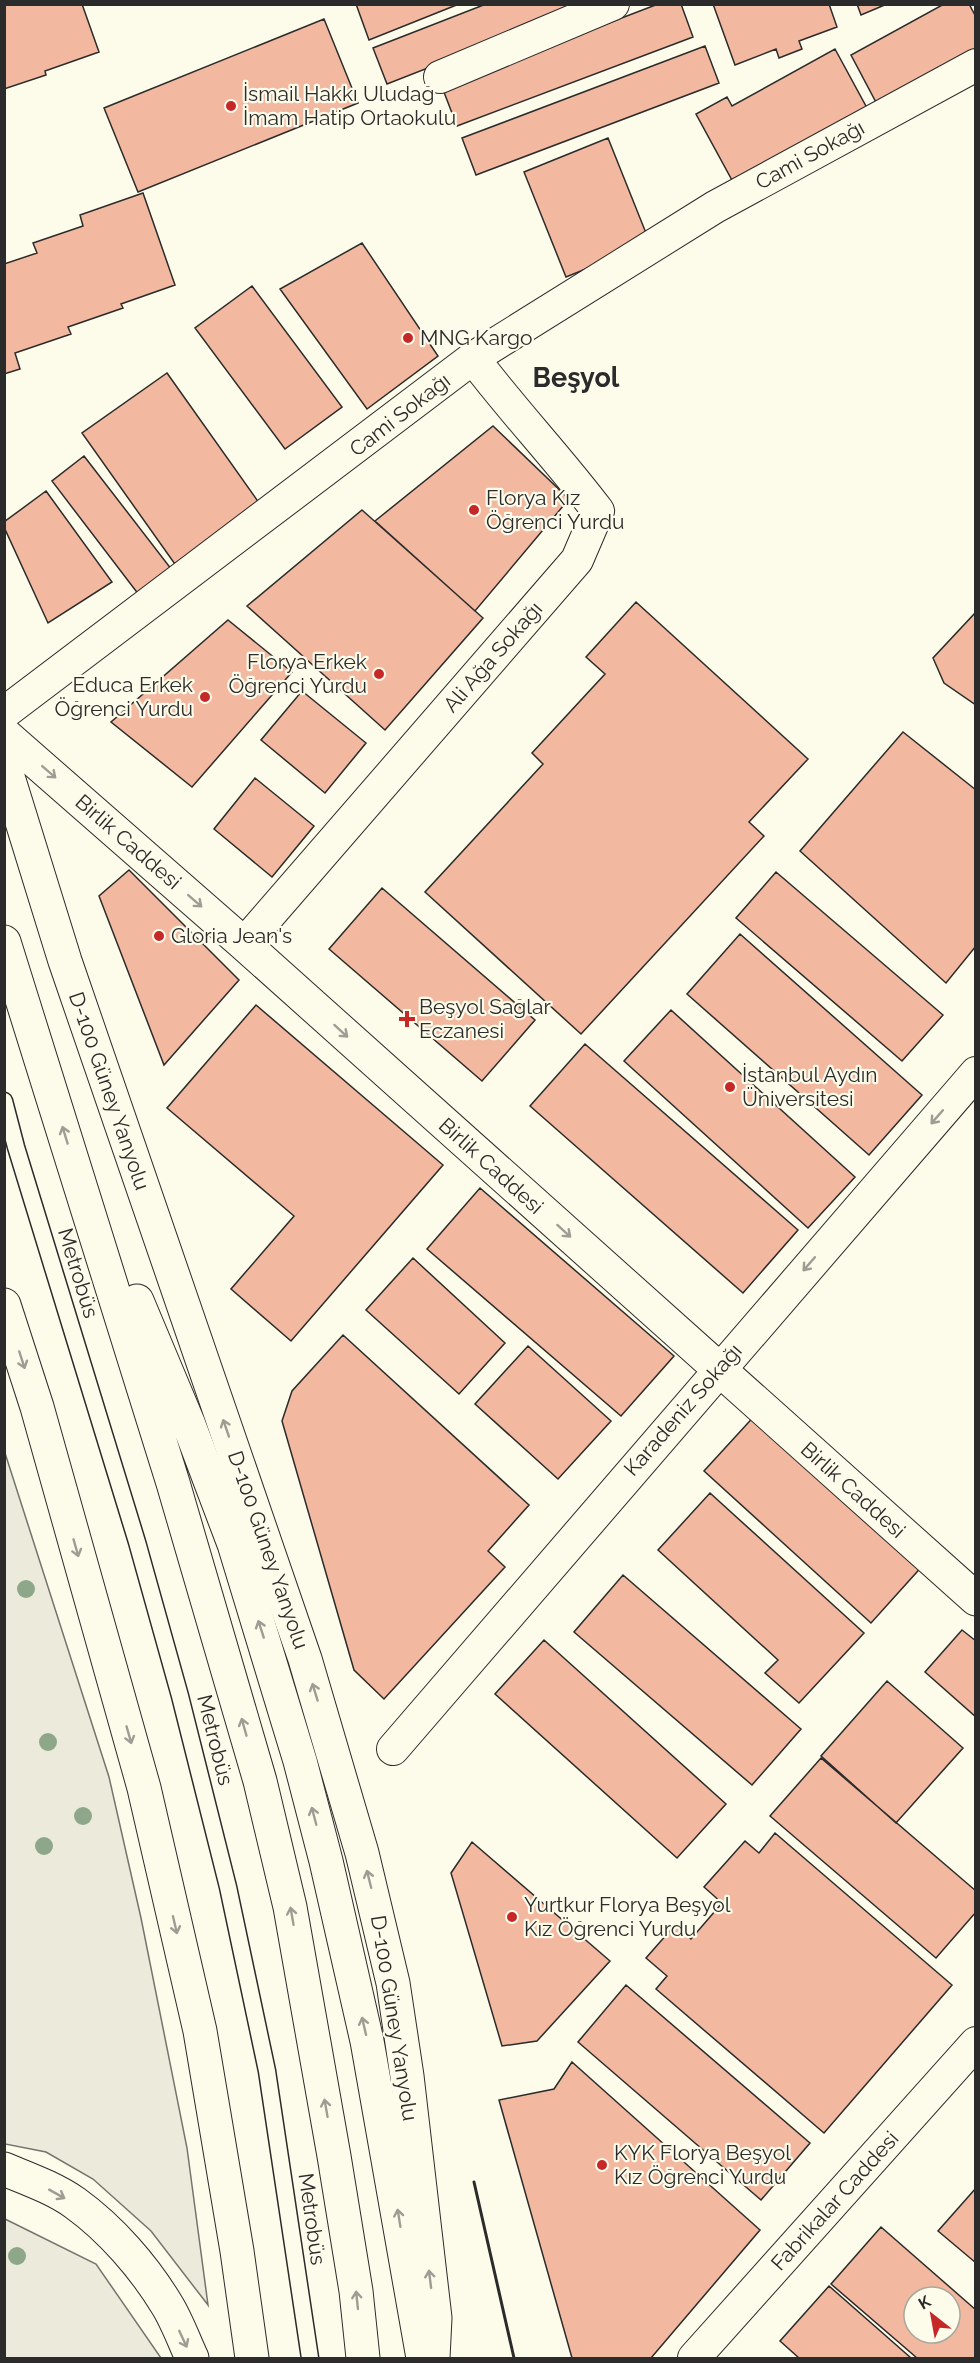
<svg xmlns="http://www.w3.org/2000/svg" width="980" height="2363" font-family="Raleway,sans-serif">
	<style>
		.green { fill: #ecebdb; stroke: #74746e; stroke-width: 1.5 }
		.building { fill: #f2b8a0; stroke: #2b2b2b; stroke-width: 1.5; fill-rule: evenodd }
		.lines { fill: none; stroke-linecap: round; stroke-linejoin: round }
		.lane-casing { stroke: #2b2b2b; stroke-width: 19 }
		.street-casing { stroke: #2b2b2b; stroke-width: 34 }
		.secondary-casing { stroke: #2b2b2b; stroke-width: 35 }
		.primary-casing { stroke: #2b2b2b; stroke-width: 35 }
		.highway-casing { stroke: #2b2b2b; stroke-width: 35 }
		.lane { stroke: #fdfbea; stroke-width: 16 }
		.street { stroke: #fdfbea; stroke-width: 32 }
		.secondary { stroke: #fdfbea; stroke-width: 33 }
		.primary { stroke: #fdfbea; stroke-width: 33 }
		.highway { stroke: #fdfbea; stroke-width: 33 }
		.wall { stroke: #2b2b2b; stroke-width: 3 }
		.tree { fill: #8ea78a }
		.oneway { stroke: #9e9d94 }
		.poi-dot { fill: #c62828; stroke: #fdfbea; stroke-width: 2 }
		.labels { text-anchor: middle; stroke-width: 4.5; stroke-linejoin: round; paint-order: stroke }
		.poi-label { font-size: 21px; fill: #2b2b2b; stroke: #fdfbea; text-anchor: start }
		.street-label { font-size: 21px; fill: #2b2b2b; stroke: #fdfbea }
		.district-label { font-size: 27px; font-weight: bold; fill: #2b2b2b; stroke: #fdfbea }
	</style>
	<rect width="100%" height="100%" fill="#fdfbea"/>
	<path class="green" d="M5,1453L109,1777L141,1918L187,2148L208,2305L151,2231L93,2179L46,2152L5,2144Z
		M5,2219L96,2264L161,2358H5Z"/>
	<path class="building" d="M4,4H82L99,52L45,71L46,75L4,89Z
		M356,4H459L369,40Z
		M486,4H591L387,84L373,48Z
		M658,4H681L693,37L457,126L442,87Z
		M713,4H829L837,27L799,41L802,49L779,58L776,49L735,65Z
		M857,4H887L861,15Z
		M944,4H969L976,17V54L878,106L851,55Z
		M324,19L358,103L138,192L104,108Z
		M705,46L719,83L476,175L462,138Z
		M835,49L867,108L733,182L696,114L727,97L732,106Z
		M608,138L650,243L566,277L524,172Z
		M143,193L175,285L121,304L123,308L68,327L71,334L15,353L20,369L4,374V264L37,253L33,243L83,226L80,215Z
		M362,243L438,356L367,409L280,289Z
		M252,286L342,407L285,449L195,328Z
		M167,373L262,507L177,567L82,433Z
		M493,426L569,499L475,611L375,521Z
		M84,456L172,570L139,595L52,481Z
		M46,491L112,582L48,623L4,527V522Z
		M362,510L483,618L385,730L247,606Z
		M636,602L808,759L749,822L764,836L581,1034L425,892L543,764L532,753L605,674L586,657Z
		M976,612V705L944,683L933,658Z
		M228,620L292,672L192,787L111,722Z
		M302,691L366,743L325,793L261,740Z
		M903,732L976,790V946L946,983L800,851Z
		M255,778L314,826L272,877L214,829Z
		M129,870L239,980L164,1065L99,896Z
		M776,872L943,1015L902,1061L736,918Z
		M382,888L535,1020L482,1081L329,949Z
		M740,934L922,1095L869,1155L687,994Z
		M256,1005L443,1165L291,1341L231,1289L294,1216L167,1108Z
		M671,1010L855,1177L808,1228L624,1061Z
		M585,1044L798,1230L743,1293L530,1106Z
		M480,1188L674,1356L621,1416L427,1249Z
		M413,1258L505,1343L459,1394L366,1310Z
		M343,1335L529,1505L488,1551L505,1567L384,1699L354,1670L282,1421L292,1391Z
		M528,1346L611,1421L558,1479L475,1404Z
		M758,1412L925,1563L871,1623L704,1471Z
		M710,1493L864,1633L799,1703L765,1673L778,1660L658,1550Z
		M623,1575L801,1729L752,1785L574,1632Z
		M962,1630L976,1641V1717L925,1672Z
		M544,1640L726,1804L677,1858L495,1694Z
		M887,1681L963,1748L896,1823L821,1756Z
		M821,1758L976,1891V1912L936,1958L770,1816Z
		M775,1833L952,1985L824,2133L656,1989L667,1976L646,1958L675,1925L691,1939L722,1903L704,1887L745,1841L759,1853Z
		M472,1842L610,1961L537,2041L502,2046L451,1873Z
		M626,1985L810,2143L761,2200L578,2042Z
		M572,2062L760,2230L651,2358H572L499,2100L554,2089Z
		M976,2188V2263L938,2231Z
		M881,2227L976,2310V2358H917L831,2284ZM914,2297H950V2333H914Z
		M829,2286L911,2358H799L780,2341Z"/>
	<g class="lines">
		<g class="lane-casing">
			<path id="lane" d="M4,1101L16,1147L137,1542L180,1696L228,1887L267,2071L310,2358"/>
		</g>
		<g class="street-casing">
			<path id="street" d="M440,77L613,4
				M4,713L473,358L715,207L976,65
				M244,944L577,560L598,511C558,458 513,411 473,358
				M393,1749L976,1073
				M694,2358L976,2043"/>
		</g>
		<g class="secondary-casing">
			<path id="secondary" d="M4,734L244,944L976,1599"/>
		</g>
		<g class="primary-casing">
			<path id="primary" d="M4,764L65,961L305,1659L362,1853L393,1983L407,2076L435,2318L433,2358"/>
		</g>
		<g class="highway-casing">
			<path id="highway" d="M4,942L173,1483L260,1781L290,1907L334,2156L356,2291L363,2358
				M137,1301L189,1425L234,1544L300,1761L326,1861L367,2041L423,2358
				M4,1305L37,1407L144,1788L200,2031L237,2251L252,2358
				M4,2169C28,2179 54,2188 75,2203C111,2229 144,2267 167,2305C177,2321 184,2341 192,2358"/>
		</g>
		<use href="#lane" class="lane"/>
		<use href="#street" class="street"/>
		<use href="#secondary" class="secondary"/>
		<use href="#primary" class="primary"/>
		<use href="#highway" class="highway"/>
		<path class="wall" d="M474,2182L514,2358"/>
	</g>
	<g class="tree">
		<circle cx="26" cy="1589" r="9"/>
		<circle cx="48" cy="1742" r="9"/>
		<circle cx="83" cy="1816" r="9"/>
		<circle cx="44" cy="1846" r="9"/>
		<circle cx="17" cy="2256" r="9"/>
	</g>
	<defs><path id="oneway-shaft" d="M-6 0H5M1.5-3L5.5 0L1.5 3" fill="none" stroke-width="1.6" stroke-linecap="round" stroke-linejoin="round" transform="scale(1.5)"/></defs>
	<g class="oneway">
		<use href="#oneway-shaft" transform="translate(49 772) rotate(41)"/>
		<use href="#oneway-shaft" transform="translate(195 901) rotate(41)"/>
		<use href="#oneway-shaft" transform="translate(341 1031) rotate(42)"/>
		<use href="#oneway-shaft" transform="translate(937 1117) rotate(131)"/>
		<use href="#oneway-shaft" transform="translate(65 1135) rotate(-107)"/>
		<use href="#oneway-shaft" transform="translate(564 1231) rotate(42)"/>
		<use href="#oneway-shaft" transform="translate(809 1264) rotate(131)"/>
		<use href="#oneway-shaft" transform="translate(22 1360) rotate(72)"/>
		<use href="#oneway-shaft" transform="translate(226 1428) rotate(-109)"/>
		<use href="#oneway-shaft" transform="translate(76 1548) rotate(74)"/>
		<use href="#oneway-shaft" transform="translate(261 1629) rotate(-108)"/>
		<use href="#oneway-shaft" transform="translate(315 1692) rotate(-107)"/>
		<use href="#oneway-shaft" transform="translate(244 1727) rotate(-106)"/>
		<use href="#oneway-shaft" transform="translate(129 1735) rotate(74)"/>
		<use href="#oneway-shaft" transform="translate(314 1816) rotate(-105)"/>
		<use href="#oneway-shaft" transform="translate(369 1879) rotate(-104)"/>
		<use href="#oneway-shaft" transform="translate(292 1916) rotate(-100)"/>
		<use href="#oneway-shaft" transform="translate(175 1925) rotate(77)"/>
		<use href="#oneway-shaft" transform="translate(364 2026) rotate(-103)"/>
		<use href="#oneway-shaft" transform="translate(326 2108) rotate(-100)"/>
		<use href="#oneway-shaft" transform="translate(57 2194) rotate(29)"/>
		<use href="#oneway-shaft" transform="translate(399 2218) rotate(-99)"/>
		<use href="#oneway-shaft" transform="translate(430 2279) rotate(-97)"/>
		<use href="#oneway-shaft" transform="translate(357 2300) rotate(-96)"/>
		<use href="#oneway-shaft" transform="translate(183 2339) rotate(65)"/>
	</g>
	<g class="poi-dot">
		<circle cx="231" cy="106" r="6"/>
		<circle cx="408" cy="338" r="6"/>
		<circle cx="474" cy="510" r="6"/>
		<circle cx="379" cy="674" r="6"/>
		<circle cx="205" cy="697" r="6"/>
		<circle cx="159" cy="936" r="6"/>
		<path d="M404 1010h6v6h6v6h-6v6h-6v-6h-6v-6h6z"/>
		<circle cx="730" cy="1087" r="6"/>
		<circle cx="512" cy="1917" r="6"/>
		<circle cx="602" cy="2165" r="6"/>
	</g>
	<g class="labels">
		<g class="poi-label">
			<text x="243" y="101">İsmail Hakkı Uludağ<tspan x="243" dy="24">İmam Hatip Ortaokulu</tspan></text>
			<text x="420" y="345">MNG Kargo</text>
			<text x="486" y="505">Florya Kız<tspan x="486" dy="24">Öğrenci Yurdu</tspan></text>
			<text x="367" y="669" text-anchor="end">Florya Erkek<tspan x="367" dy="24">Öğrenci Yurdu</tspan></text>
			<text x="193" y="692" text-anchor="end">Educa Erkek<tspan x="193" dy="24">Öğrenci Yurdu</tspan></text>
			<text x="171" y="943">Gloria Jean's</text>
			<text x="419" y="1014">Beşyol Sağlar<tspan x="419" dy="24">Eczanesi</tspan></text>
			<text x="742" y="1082">İstanbul Aydın<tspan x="742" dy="24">Üniversitesi</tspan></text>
			<text x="524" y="1912">Yurtkur Florya Beşyol<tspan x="524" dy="24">Kız Öğrenci Yurdu</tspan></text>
			<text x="614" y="2160">KYK Florya Beşyol<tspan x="614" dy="24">Kız Öğrenci Yurdu</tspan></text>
		</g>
		<g class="street-label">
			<text transform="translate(810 155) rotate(-29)" y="7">Cami Sokağı</text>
			<text transform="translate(400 415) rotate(-38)" y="7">Cami Sokağı</text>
			<text transform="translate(493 657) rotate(-49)" y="7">Ali Ağa Sokağı</text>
			<text transform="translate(128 842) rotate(41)" y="7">Birlik Caddesi</text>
			<text transform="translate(109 1091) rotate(71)" y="7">D-100 Güney Yanyolu</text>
			<text transform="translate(491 1166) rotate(42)" y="7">Birlik Caddesi</text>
			<text transform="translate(78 1273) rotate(73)" y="7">Metrobüs</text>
			<text transform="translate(683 1410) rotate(-49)" y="7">Karadeniz Sokağı</text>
			<text transform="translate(853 1490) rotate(42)" y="7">Birlik Caddesi</text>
			<text transform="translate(268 1550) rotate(71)" y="7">D-100 Güney Yanyolu</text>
			<text transform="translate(215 1740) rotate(76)" y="7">Metrobüs</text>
			<text transform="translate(394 2018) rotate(81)" y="7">D-100 Güney Yanyolu</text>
			<text transform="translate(835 2201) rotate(-48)" y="7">Fabrikalar Caddesi</text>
			<text transform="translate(312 2219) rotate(82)" y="7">Metrobüs</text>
		</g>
		<g class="district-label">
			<text x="576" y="387">Beşyol</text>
		</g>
	</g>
	<rect width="980" height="2363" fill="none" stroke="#2b2b2b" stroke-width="12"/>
	<g transform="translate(932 2315) rotate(329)"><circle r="28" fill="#fdfbea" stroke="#a9a89e" stroke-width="1.5"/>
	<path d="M0-4.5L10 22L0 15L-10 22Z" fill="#c62828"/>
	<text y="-9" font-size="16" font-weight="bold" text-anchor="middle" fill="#2b2b2b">K</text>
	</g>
</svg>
